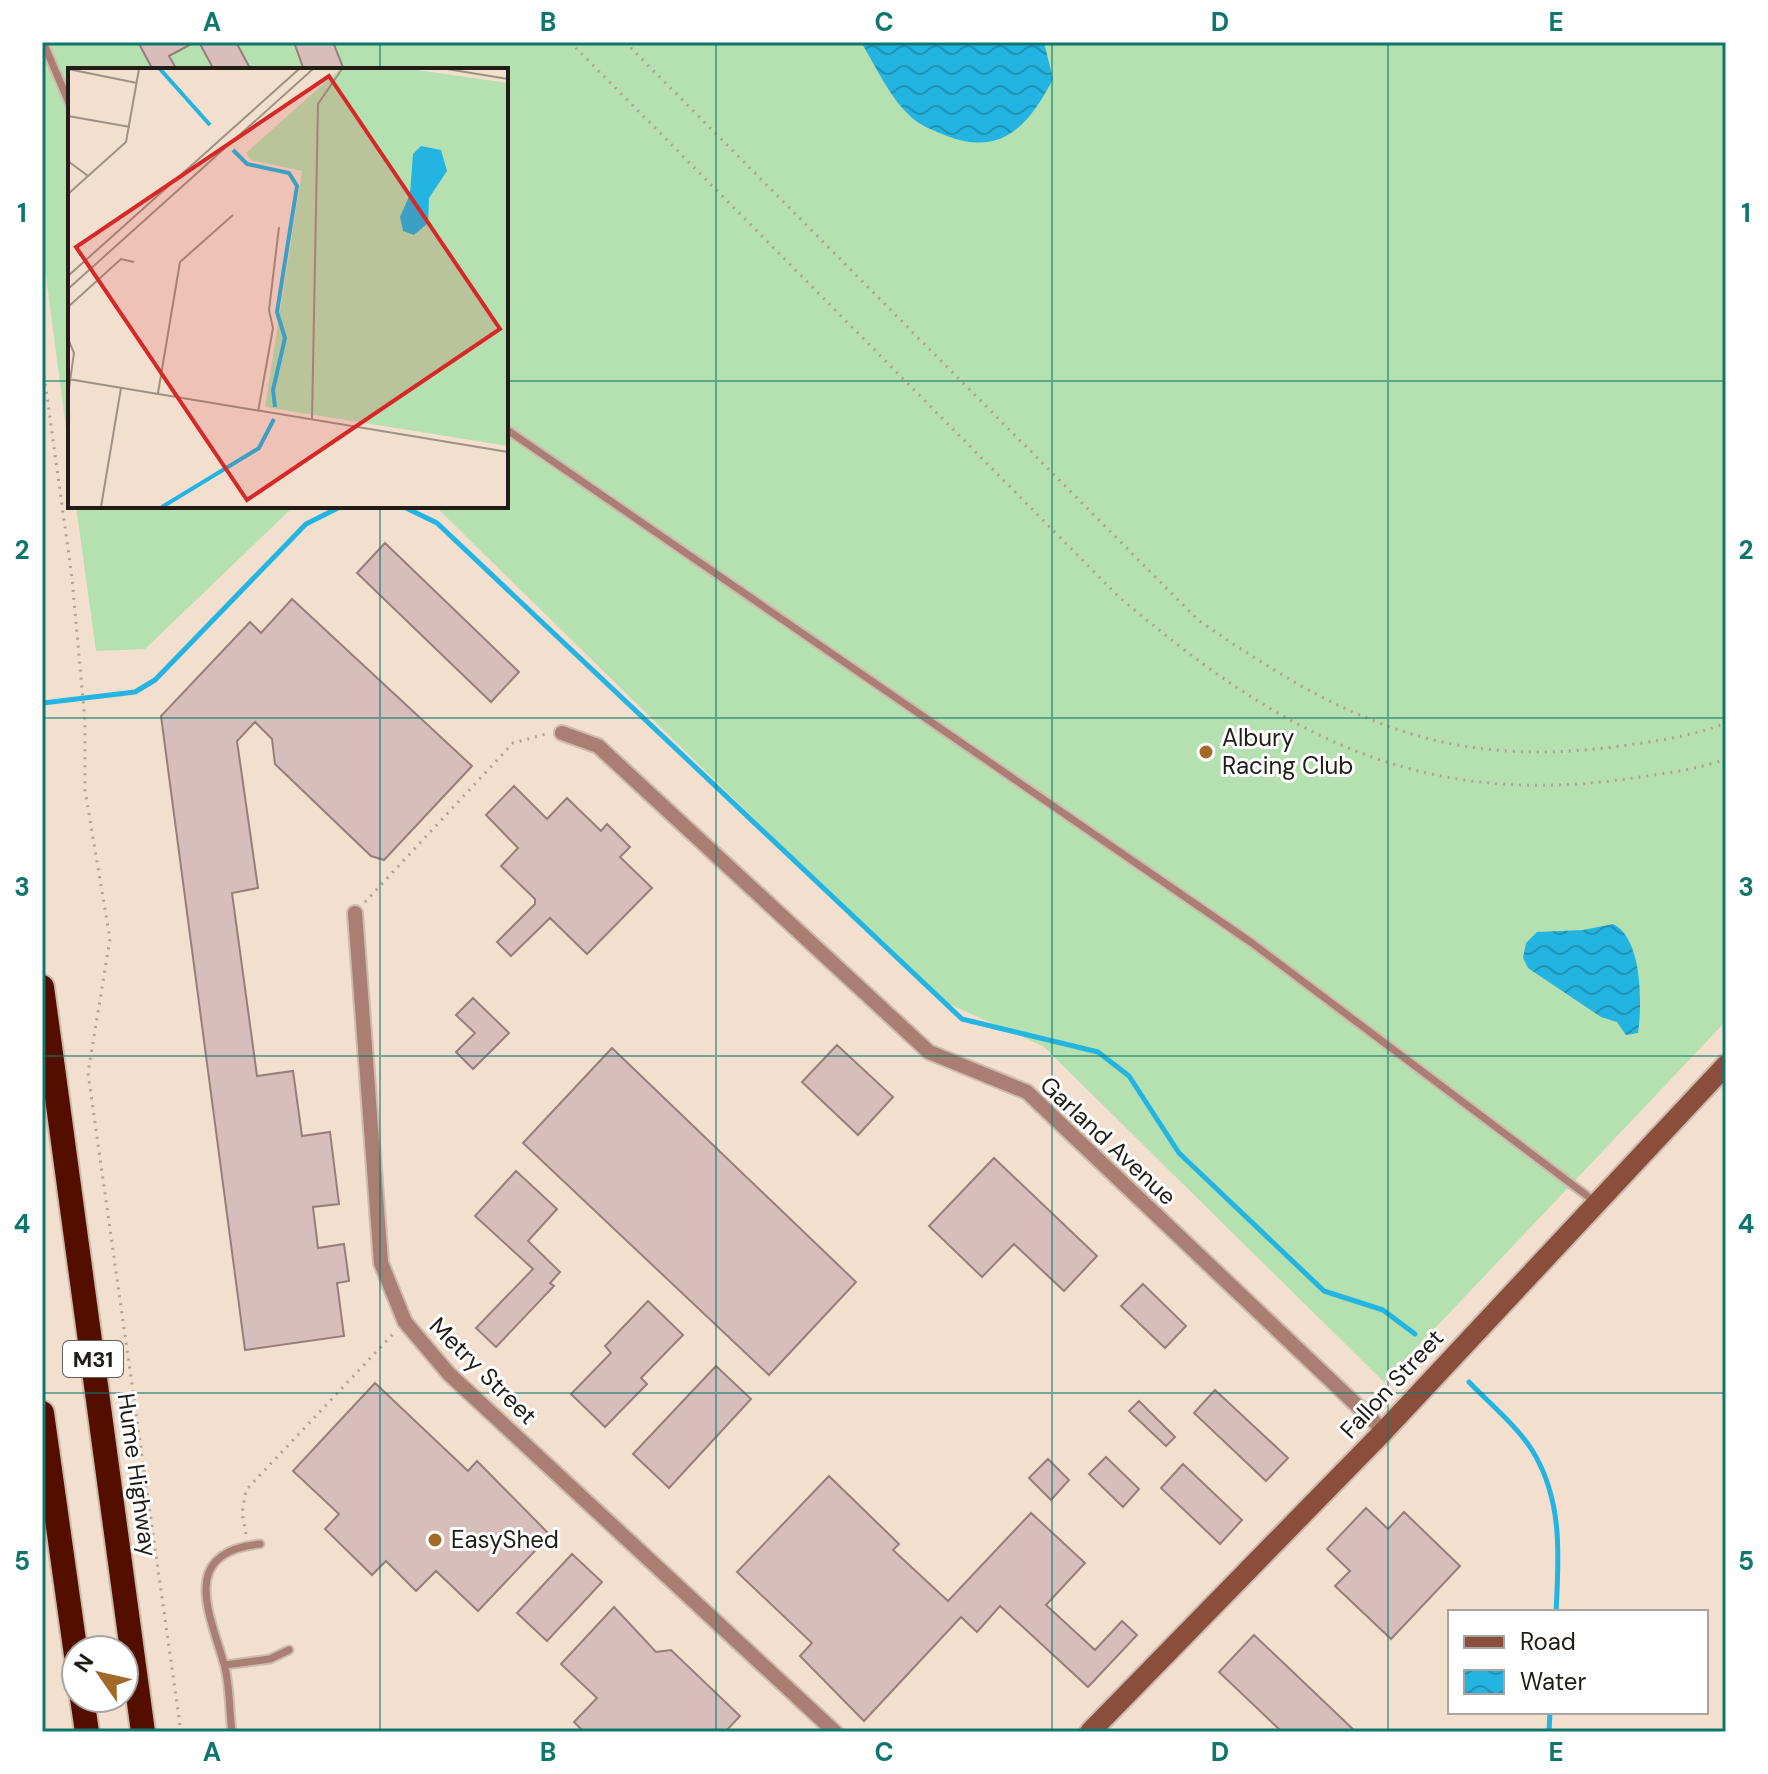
<svg xmlns="http://www.w3.org/2000/svg" width="1768" height="1774" font-family="'DM Sans',sans-serif">
	<style>
		.pitch { fill: #b5e0b0 }
		.water { fill: url(#water-waves) }
		.lines { fill: none; stroke-linecap: round; stroke-linejoin: round }
		.stream { stroke: #24b4e1; stroke-width: 5 }
		.building { fill: #d8beba; stroke: #977e7b; stroke-width: 2 }
		.lane-casing { stroke: #cdbcad; stroke-width: 11 }
		.street-casing { stroke: #cdbcad; stroke-width: 18 }
		.secondary-casing { stroke: #cdbcad; stroke-width: 24 }
		.highway-casing { stroke: #cdbcad; stroke-width: 28 }
		.path { stroke: #b0a194; stroke-width: 3; stroke-dasharray: 2 6; stroke-linecap: butt }
		.lane { stroke: #aa7e72; stroke-width: 7 }
		.street { stroke: #aa7e72; stroke-width: 14 }
		.secondary { stroke: #8b4d3c; stroke-width: 20 }
		.highway { stroke: #530e00; stroke-width: 24 }
		.grid { fill: none; stroke: #0f766e; stroke-width: 2; stroke-opacity: 0.55 }
		.poi-dot { fill: #a36928; stroke: #fff; stroke-width: 3 }
		.labels { text-anchor: middle; stroke-width: 6; stroke-linejoin: round; paint-order: stroke }
		.shield { fill: #fff; stroke: #64605c; stroke-width: 2 }
		.shield-label { font-size: 22px; font-weight: bold; fill: #221c16 }
		.poi-label { font-size: 24px; fill: #221c16; stroke: #fff; text-anchor: start }
		.street-label { font-size: 24px; fill: #221c16; stroke: #fff }
		.inset-river { fill: none; stroke: #24b4e1; stroke-width: 4 }
		.inset-road { fill: none; stroke: #9f9184; stroke-width: 2 }
		.view { fill: #d62828; fill-opacity: 0.15; stroke: #d62828; stroke-width: 4 }
		.inset-edge { fill: none; stroke: #221c16; stroke-width: 4 }
		.neatline { fill: none; stroke: #0f766e; stroke-width: 3 }
		.grid-label { font-size: 26px; text-anchor: middle; font-weight: bold; fill: #0f766e }
	</style>
	<defs>
		<pattern id="water-waves" width="16" height="10" patternUnits="userSpaceOnUse" patternTransform="scale(2)"><rect width="16" height="10" fill="#24b4e1"/><path d="M0 5q4-4 8 0t8 0" fill="none" stroke="#1f92b5"/></pattern>
	</defs>
	<rect width="100%" height="100%" fill="#f2dfce"/>
	<path class="pitch" d="M42,42H1726V1021L1384,1382L1043,1046L938,999L435,506H506V70H70V458L42,246Z
		M76,506H294L145,649L96,651Z"/>
	<path class="water" d="M861,42H1044L1053,79C1029,125 1002,157 947,136C935,131 918,125 909,115C889,96 875,65 861,42Z
		M1613,924C1643,938 1642,1006 1638,1033L1626,1035L1617,1022L1601,1017L1528,968L1523,958L1526,943L1537,932L1583,930Z"/>
	<g class="lines">
		<path class="stream" d="M402,506L437,523L962,1019L1098,1052L1129,1076L1179,1153L1324,1291L1383,1310L1415,1334
			M43,703L135,692L155,680L306,524L342,506
			M1469,1382C1489,1403 1516,1425 1532,1450C1563,1500 1559,1556 1556,1612
			M1549,1732L1550,1712"/>
	</g>
	<path class="building" d="M138,42H195L169,56L177,70H153Z
		M199,42H236L251,70H214Z
		M294,42H333L344,70H304Z
		M385,543L519,672L491,702L357,573Z
		M292,599L472,766L384,860L371,856L275,764L272,739L255,722L237,741L258,888L232,893L257,1076L293,1071L302,1136L330,1132L339,1204L313,1207L318,1248L344,1244L349,1281L337,1283L344,1336L245,1350L161,716L250,622L261,633Z
		M514,786L547,819L567,798L601,831L607,824L630,847L620,857L652,888L587,954L550,918L511,956L497,942L535,904V899L501,866L518,848L486,815Z
		M473,998L509,1033L473,1069L456,1052L475,1033L456,1015Z
		M837,1045L893,1097L858,1135L802,1082Z
		M612,1048L856,1282L769,1375L523,1143Z
		M994,1158L1097,1256L1064,1291L1014,1244L982,1277L929,1226Z
		M516,1171L557,1209L528,1241L560,1272L550,1283L554,1286L496,1347L476,1328L533,1269L475,1216Z
		M1143,1284L1186,1326L1165,1348L1121,1306Z
		M648,1301L683,1335L641,1378L647,1384L605,1427L571,1394L611,1353L605,1346Z
		M716,1366L751,1399L669,1488L633,1454Z
		M375,1383L468,1471L477,1461L550,1535L478,1611L436,1571L416,1591L386,1561L372,1575L325,1529L339,1514L293,1471Z
		M1215,1390L1288,1458L1266,1481L1194,1413Z
		M1139,1401L1175,1437L1166,1446L1129,1411Z
		M1106,1457L1139,1489L1123,1507L1089,1474Z
		M1048,1459L1069,1480L1051,1500L1029,1478Z
		M1183,1464L1242,1520L1220,1544L1161,1488Z
		M829,1476L899,1544L893,1550L948,1601L1031,1513L1085,1563L1046,1605L1095,1650L1122,1621L1137,1635L1088,1687L1000,1606L977,1632L961,1617L864,1721L800,1656L812,1643L737,1572Z
		M1366,1508L1388,1529L1404,1512L1460,1566L1391,1639L1335,1586L1350,1571L1327,1549Z
		M572,1554L602,1582L547,1641L517,1613Z
		M614,1607L656,1652L671,1650L740,1716L725,1732H584L574,1722L597,1698L561,1664Z
		M1254,1635L1356,1732H1282L1219,1672Z"/>
	<g class="lines">
		<g class="lane-casing">
			<path id="lane" d="M43,42L70,105
				M506,429L1252,943L1594,1201
				M225,1665L270,1659L289,1650
				M232,1732C229,1710 230,1684 224,1664C210,1614 178,1552 260,1544"/>
		</g>
		<g class="street-casing">
			<path id="street" d="M562,733L598,746L929,1052L1027,1092L1384,1431
				M355,913L381,1263L405,1322L449,1374L835,1732"/>
		</g>
		<g class="secondary-casing">
			<path id="secondary" d="M1090,1732L1384,1431L1726,1065"/>
		</g>
		<g class="highway-casing">
			<path id="highway" d="M42,987L143,1732
				M42,1413L76,1655
				M82,1698L87,1732"/>
		</g>
		<path class="path" d="M570,42L1118,596C1273,728 1408,807 1619,780C1654,775 1692,771 1726,759
			M625,42L1198,620C1337,716 1439,769 1613,747C1650,742 1691,737 1726,723
			M42,360L72,578L85,722V790L110,939L88,1073L181,1732
			M365,902L513,743L546,734
			M246,1534L242,1513L246,1490L394,1333"/>
		<use href="#lane" class="lane"/>
		<use href="#street" class="street"/>
		<use href="#secondary" class="secondary"/>
		<use href="#highway" class="highway"/>
	</g>
	<path class="grid" d="M380,42V70M716,42V1732M1052,42V1732M1388,42V1732M42,381H70M506,381H1726M380,506V1732M42,718H1726M42,1056H1726M42,1393H1726"/>
	<g class="poi-dot">
		<circle cx="1206" cy="752" r="8"/>
		<circle cx="435" cy="1540" r="8"/>
	</g>
	<g class="labels">
		<rect class="shield" x="63" y="1341" width="60" height="36" rx="6"/>
		<g class="shield-label">
			<text x="93" y="1367">M31</text>
		</g>
		<g class="poi-label">
			<text x="1222" y="746">Albury<tspan x="1222" dy="28">Racing Club</tspan></text>
			<text x="451" y="1548">EasyShed</text>
		</g>
		<g class="street-label">
			<text transform="translate(1108 1141) rotate(43)" y="8">Garland Avenue</text>
			<text transform="translate(483 1371) rotate(45)" y="8">Metry Street</text>
			<text transform="translate(1392 1384) rotate(-47)" y="8">Fallon Street</text>
			<text transform="translate(137 1475) rotate(82)" y="8">Hume Highway</text>
		</g>
	</g>
	<g transform="translate(68 68)">
		<rect width="440" height="440" fill="#f2dfce"/>
		<path d="M272,1H342L440,15V378L197,339L234,103L183,92L178,85Z" fill="#b5e0b0"/>
		<path d="M353,78L373,82L379,103L361,130L360,155L346,167L335,163L332,149L342,126L345,86Z" fill="#24b4e1"/>
		<path class="inset-river" d="M92,1L142,57M165,82L179,96L221,105L229,118L209,244L217,270L205,322L207,339M94,439L191,380L206,351"/>
		<path class="inset-road" d="M0,1L69,15M379,1L440,11M0,48L62,59M0,93L20,108M0,126L58,74L71,1M0,208L231,1M0,221L245,1M0,239L53,191L66,194M0,271L6,285L0,327M0,311L440,384M90,325L112,194L165,147M190,344L205,260L201,242L211,159M244,352L250,36L274,1M33,439L53,320"/>
		<path class="view" d="M261,8L432,261L179,432L8,179Z"/>
		<rect width="440" height="440" class="inset-edge"/>
	</g>
	<rect width="1768" height="1774" fill="none" stroke="#ffffff" stroke-width="88"/>
	<rect x="1448" y="1610" width="260" height="104" fill="#ffffff" stroke="#a7a4a2" stroke-width="2"/>
	<rect x="1464" y="1636" width="40" height="12" fill="#8b4d3c" stroke="#a7a4a2" stroke-width="2"/>
	<text x="1520" y="1650" font-size="24" fill="#221c16">Road</text>
	<rect x="1464" y="1670" width="40" height="24" fill="url(#water-waves)" stroke="#a7a4a2" stroke-width="2"/>
	<text x="1520" y="1690" font-size="24" fill="#221c16">Water</text>
	<g transform="translate(100 1674) rotate(304)"><circle r="38" fill="#ffffff" stroke="#a7a4a2" stroke-width="2"/>
	<path d="M0-6L14 30L0 20L-14 30Z" fill="#a36928"/>
	<text y="-12" font-size="22" font-weight="bold" text-anchor="middle" fill="#221c16">N</text>
	</g>
	<rect x="44" y="44" width="1680" height="1686" class="neatline"/>
	<g class="grid-label">
		<text x="212" y="31">A</text>
		<text x="548" y="31">B</text>
		<text x="884" y="31">C</text>
		<text x="1220" y="31">D</text>
		<text x="1556" y="31">E</text>
		<text x="22" y="222">1</text>
		<text x="1746" y="222">1</text>
		<text x="22" y="559">2</text>
		<text x="1746" y="559">2</text>
		<text x="22" y="896">3</text>
		<text x="1746" y="896">3</text>
		<text x="22" y="1233">4</text>
		<text x="1746" y="1233">4</text>
		<text x="22" y="1570">5</text>
		<text x="1746" y="1570">5</text>
		<text x="212" y="1761">A</text>
		<text x="548" y="1761">B</text>
		<text x="884" y="1761">C</text>
		<text x="1220" y="1761">D</text>
		<text x="1556" y="1761">E</text>
	</g>
</svg>
